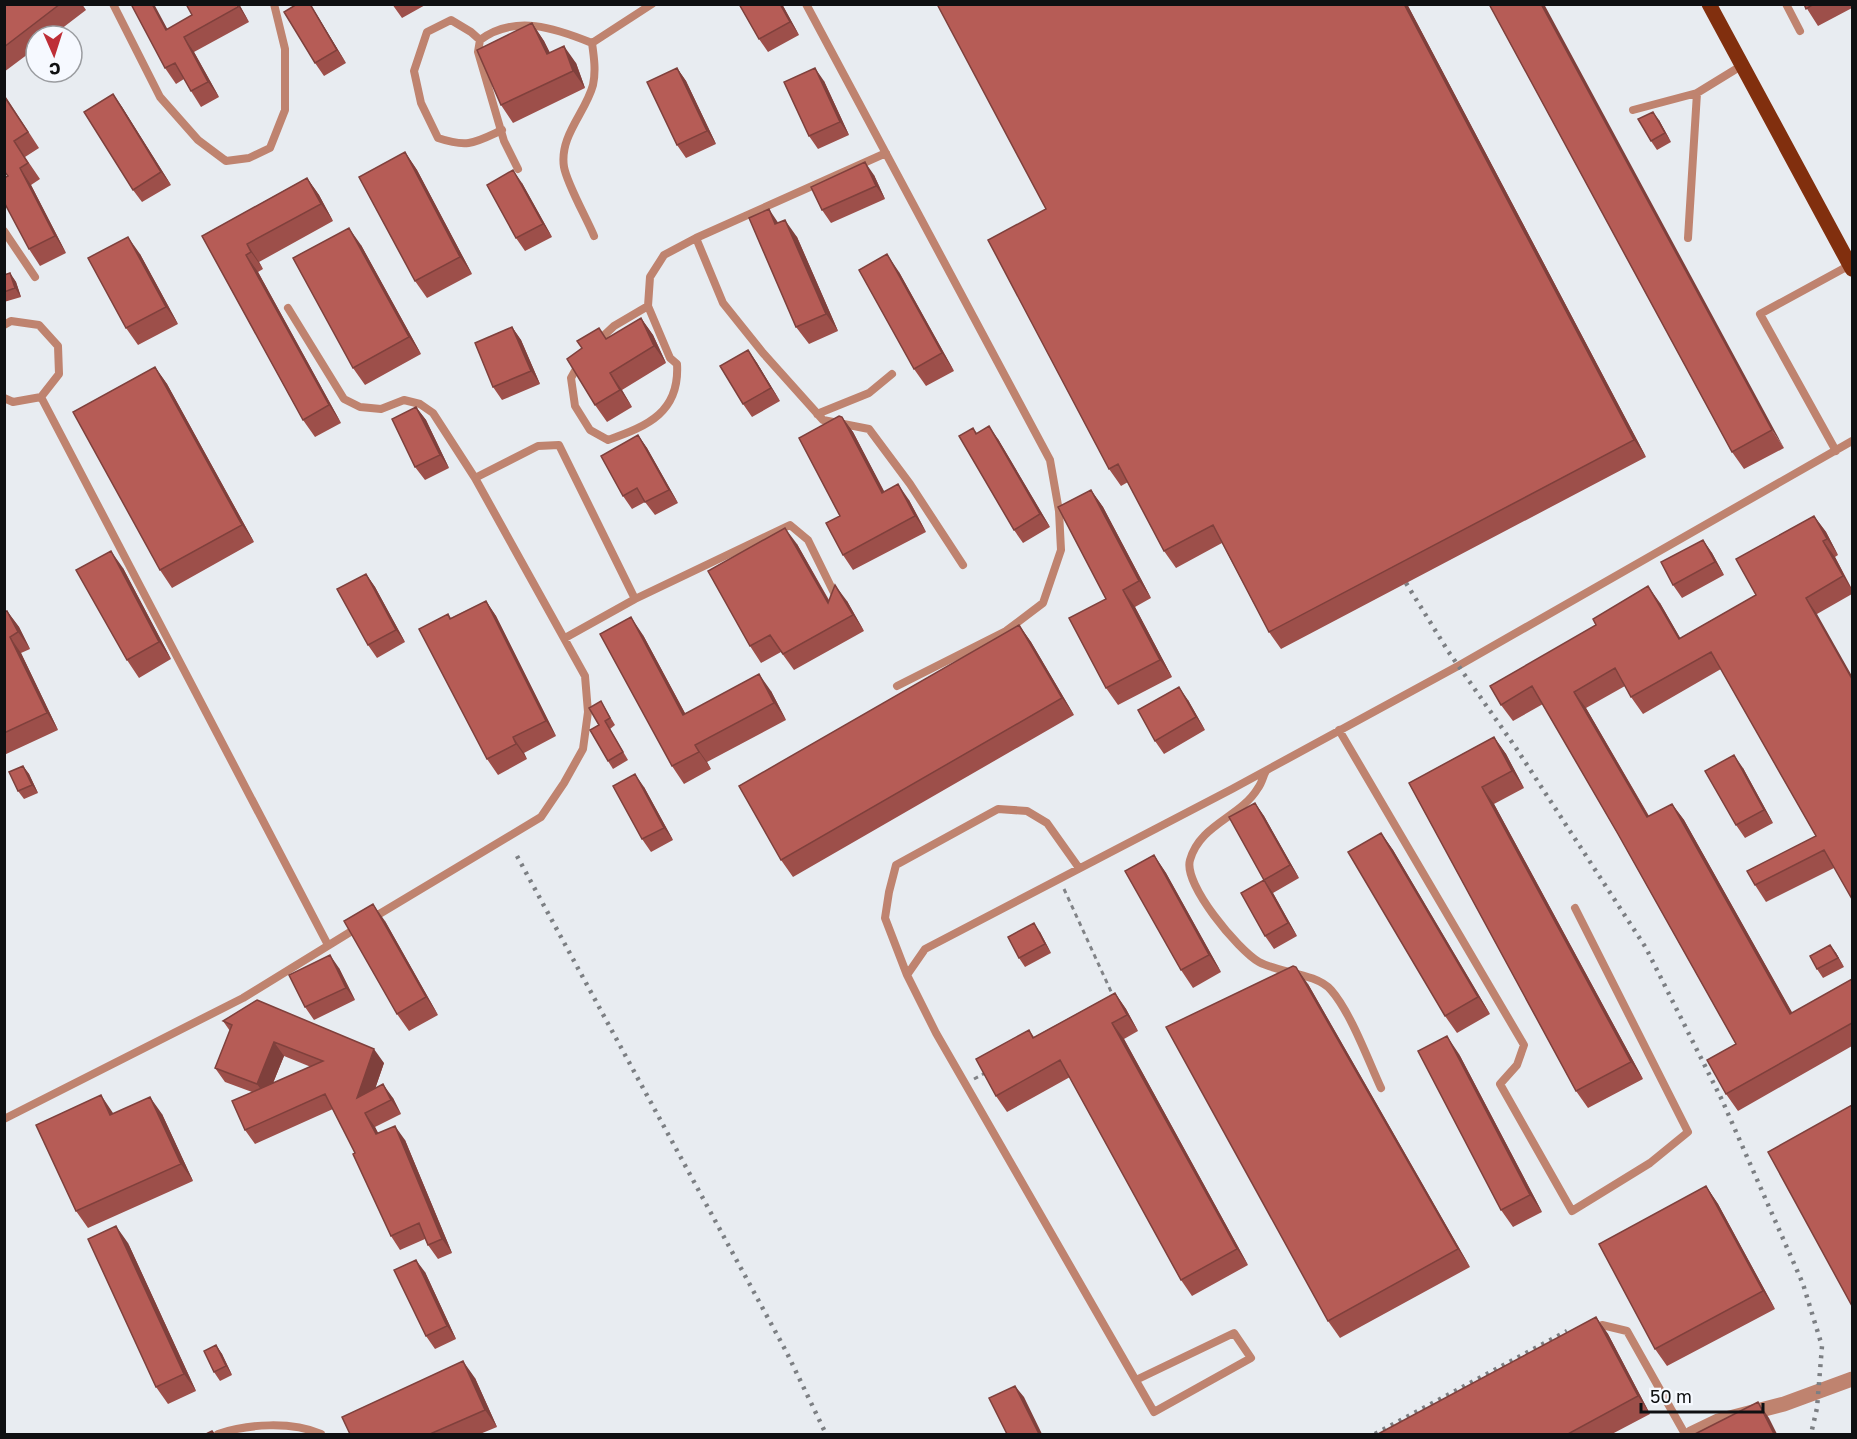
<svg xmlns="http://www.w3.org/2000/svg" width="1857" height="1439" font-family="'Golos Text',sans-serif">
	<style>
		.lines { fill: none; stroke-linecap: round; stroke-linejoin: round }
		.path { stroke: #818387; stroke-width: 3; stroke-dasharray: 4.5 4.5; stroke-linecap: butt }
		.lane { stroke: #bf836f; stroke-width: 8 }
		.street { stroke: #bf836f; stroke-width: 15 }
		.primary { stroke: #812f0e; stroke-width: 15 }
		.rail { stroke: #7c7f83; stroke-width: 4.5; stroke-dasharray: 3 6; stroke-linecap: butt }
		.wall { fill: #9d4f4a; fill-rule: evenodd }
		.shaded-wall { fill: #7f403c }
		.building { fill: #b65c56; stroke: #7f403c; stroke-width: 1.5 }
	</style>
	<rect width="100%" height="100%" fill="#e8ecf1"/>
	<g class="lines">
		<path class="path" d="M1064,889L1114,998
			M974,1079L987,1072"/>
		<path class="lane" d="M113,4L160,97L198,140L226,161L249,158L270,148L285,110V49L274,4
			M806,4L1050,460L1059,511L1061,550L1043,603L1006,631L897,686
			M1786,4L1800,31
			M480,40L471,32L451,20L427,32L414,71L421,103L438,138C468,148 474,143 502,130
			M592,43C594,57 596,71 593,85C586,112 559,136 564,167C567,184 587,219 594,236
			M1633,110L1697,93L1741,66
			M518,169L504,141L478,52L480,40C515,14 555,28 592,43L652,4
			M4,231L35,277
			M696,238L723,303L763,353L823,420L869,429L910,484L963,565
			M1688,238L1697,93
			M288,308L344,399L360,407L381,409L404,400L420,404L433,413L475,478L585,676L588,712L583,749L564,783L541,817L371,919
			M4,325L11,321L39,325L58,346L59,374L41,397L13,402L4,398
			M596,343L614,326L648,306
			M580,362L571,378L575,406L590,430L608,440C648,426 680,412 677,364L670,358L648,306L650,277L664,255L696,238L886,153
			M41,397L328,945
			M817,414L869,393L892,374
			M1836,451L1760,314L1850,265
			M475,478L538,446L559,445L635,599
			M565,638L635,599L790,525L808,540L837,599
			M1339,730L1524,1045L1517,1065L1500,1084L1572,1211L1650,1163L1688,1132L1575,908
			M1266,771C1263,776 1262,783 1258,788C1241,817 1200,824 1190,860C1183,884 1238,950 1259,962C1279,973 1316,973 1331,990C1351,1013 1368,1060 1381,1088
			M907,975L885,918L889,892L896,865L998,809L1027,811L1047,823L1079,868
			M4,1119L243,998L360,926
			M1593,1330L1602,1325L1627,1331L1685,1434
			M1136,1380L1234,1333L1251,1358L1154,1412L936,1033L907,975L925,949L1232,789L1458,666L1852,441
			M218,1434C248,1424 291,1421 321,1434"/>
		<path class="street" d="M1691,1434L1718,1421L1784,1404L1852,1379"/>
		<path class="primary" d="M1709,4L1852,269"/>
		<path class="rail" d="M1406,583L1448,651L1516,748L1646,948L1722,1100L1803,1284L1822,1346L1817,1408L1811,1434
			M517,856L787,1353L826,1434
			M1375,1434L1567,1331"/>
	</g>
	<path class="wall" d="M4,4H82L86,10L52,36H36V48L4,72Z
		M239,4L249,22L194,52L219,97L201,107L191,91L184,79L176,84L165,68L167,29Z
		M392,4H427L402,18Z
		M739,4H782L799,35L768,52L759,39Z
		M1407,4L1646,457L1281,649L1269,632L1222,543L1176,568L1164,551L1128,482L1121,486L1109,469L1046,209Z
		M1489,4L1784,448L1744,469L1732,452Z
		M1804,4H1851L1852,8L1818,26Z
		M315,12L346,63L324,76L315,63Z
		M532,23L544,41L550,53L576,63L585,88L513,123L501,105Z
		M677,68L686,81L716,144L686,158L677,145Z
		M824,81L849,135L818,149L809,136Z
		M4,94L39,148L25,157L40,179L31,185L66,253L40,266L29,249L8,176Z
		M113,94L122,107L171,185L142,202L133,190Z
		M1659,120L1671,142L1657,150L1651,141Z
		M405,152L417,170L472,274L427,298L415,281Z
		M874,175L885,199L831,223L822,210Z
		M307,178L319,195L333,221L259,262L263,269L258,272L341,423L315,437L303,420L202,236Z
		M522,183L552,237L525,251L516,238Z
		M778,223L797,237L838,331L809,344L796,327Z
		M361,245L421,354L365,385L353,368Z
		M140,254L178,324L138,345L126,328Z
		M899,272L954,371L926,386L914,369Z
		M10,273L16,282L21,297L4,302V275Z
		M641,318L653,335L666,363L622,390L632,407L607,422L595,405L607,339Z
		M512,327L521,340L540,384L502,400L493,387Z
		M748,350L757,363L780,401L752,417L743,404Z
		M155,367L167,384L254,542L172,588L160,570Z
		M416,407L426,420L449,468L425,480L415,467Z
		M842,417L853,432L884,492L909,500L926,532L853,570L843,555L840,516Z
		M973,428L977,433L998,439L1050,527L1023,543L1014,530Z
		M638,435L647,448L678,503L655,515L645,502L632,509L623,496Z
		M1091,490L1103,507L1151,598L1135,607L1172,677L1118,705L1106,688V599Z
		M1814,516L1826,532L1838,555L1835,557L1852,589V594L1817,614L1834,868L1766,902L1755,885L1816,836L1721,669L1643,714L1631,697L1625,686L1586,708L1649,816L1672,804L1684,820L1792,1013L1852,979V1046L1738,1111L1726,1094L1736,1044L1618,834L1543,704L1513,721L1501,705L1660,603L1680,638L1756,595Z
		M1703,540L1712,553L1724,575L1682,598L1673,585Z
		M797,544L829,600L847,601L864,631L794,670L781,652L761,663L750,646Z
		M123,568L171,659L139,678L127,660Z
		M366,574L375,587L405,642L377,658L368,645Z
		M486,601L496,616L556,736L524,753L527,759L498,775L487,759L448,614L451,618Z
		M7,611L19,627L30,649L21,653L58,730L4,755V612Z
		M1019,625L1031,642L1074,715L793,877L781,860Z
		M643,635L685,713L771,691L786,720L707,762L711,769L684,784L672,766Z
		M1188,700L1205,730L1164,754L1155,741Z
		M601,701L615,725L610,729L628,760L613,769L608,761L599,725Z
		M1494,737L1506,754L1524,788L1494,804L1643,1079L1588,1108L1576,1091L1409,783Z
		M23,766L29,774L38,793L24,799L18,791Z
		M1743,768L1773,823L1745,838L1736,825Z
		M644,787L673,840L651,852L642,839Z
		M1255,803L1264,816L1299,878L1273,893L1297,936L1274,949L1265,936L1264,880Z
		M1381,833L1393,850L1490,1014L1457,1033L1445,1016Z
		M1154,855L1166,873L1221,972L1193,988L1181,970Z
		M385,921L438,1015L409,1031L397,1014Z
		M1040,932L1051,953L1025,967L1019,958Z
		M1830,945L1836,953L1844,967L1823,978L1817,969Z
		M339,968L355,1000L314,1020L305,1007Z
		M1308,984L1470,1267L1340,1338L1328,1321Z
		M1115,993L1126,1009L1138,1031L1124,1039L1248,1265L1192,1296L1181,1280L1070,1077L1007,1112L996,1096L1029,1030L1034,1037Z
		M223,1021L384,1063L375,1089L393,1098L401,1114L375,1127L378,1133L405,1140L452,1253L438,1259L428,1245L425,1239L400,1250L391,1236L355,1153L333,1109L255,1144L245,1130L252,1092L225,1082L215,1068L230,1031ZM284,1056L311,1067L273,1083Z
		M1459,1054L1542,1212L1513,1227L1501,1210Z
		M113,1114H162L193,1181L88,1228L76,1211Z
		M1706,1186L1718,1204L1775,1309L1667,1366L1655,1349Z
		M128,1243L196,1391L168,1404L156,1387Z
		M425,1272L456,1339L435,1349L426,1336Z
		M1596,1317L1608,1334L1650,1414L1612,1434H1378Z
		M216,1345L222,1354L232,1375L220,1381L214,1372Z
		M475,1378L497,1427L480,1434H350Z"/>
	<path class="shaded-wall" d="M152,4H154L176,45L166,30Z
		M237,4H239L249,22Z
		M310,4L315,12L346,63L337,50Z
		M780,4H782L799,35L790,22Z
		M1404,4H1407L1646,457L1634,440Z
		M1541,4H1544L1784,448L1772,430Z
		M532,23L544,41L559,71L547,54Z
		M184,37L194,52L219,97L208,82Z
		M564,46L576,63L585,88L573,71Z
		M677,68L686,81L716,144L707,131Z
		M815,68L824,81L849,135L840,122Z
		M113,94L122,107L171,185L161,172Z
		M1653,112L1659,120L1671,142L1665,133Z
		M405,152L417,170L472,274L460,257Z
		M865,162L874,175L885,199L876,186Z
		M20,168L31,185L66,253L55,236Z
		M513,170L522,183L552,237L543,224Z
		M307,178L319,195L333,221L321,204Z
		M769,209L781,227L775,224Z
		M785,220L797,237L838,331L826,314Z
		M349,228L361,245L421,354L409,337Z
		M128,237L140,254L178,324L166,307Z
		M247,244L259,262L263,269L251,252Z
		M887,254L899,272L954,371L942,353Z
		M246,255L258,272L341,423L329,405Z
		M10,273L16,282L21,297L15,288Z
		M641,318L653,335L666,363L654,346Z
		M512,327L521,340L540,384L531,371Z
		M748,350L757,363L780,401L771,388Z
		M155,367L167,384L254,542L242,525Z
		M610,373L622,390L632,407L620,390Z
		M416,407L426,420L449,468L440,455Z
		M842,417L853,432L893,508L882,493Z
		M989,426L998,439L1050,527L1040,514Z
		M638,435L647,448L678,503L669,490Z
		M898,484L909,500L926,532L915,516Z
		M1091,490L1103,507L1151,598L1139,581Z
		M1814,516L1826,532L1838,555L1827,539Z
		M785,528L797,544L839,619L828,603Z
		M1703,540L1712,553L1724,575L1715,562Z
		M1823,541L1835,557L1852,590L1843,576Z
		M111,551L123,568L171,659L159,642Z
		M366,574L375,587L405,642L396,630Z
		M835,585L847,601L864,631L853,615Z
		M1648,586L1660,603L1690,655L1679,639Z
		M1123,590L1135,607L1172,677L1160,660Z
		M1806,598L1817,614L1852,676V679Z
		M486,601L496,616L556,736L546,721Z
		M7,611L19,627L30,649L18,632Z
		M631,617L643,635L695,732L683,715Z
		M1019,625L1031,642L1074,715L1062,698Z
		M10,637L21,653L58,730L47,713Z
		M759,674L771,691L786,720L774,703Z
		M1179,687L1188,700L1205,730L1196,717Z
		M1574,692L1586,708L1659,834L1647,817Z
		M513,737L524,753L527,759L516,744Z
		M1494,737L1506,754L1524,788L1512,771Z
		M695,745L707,762L711,769L699,752Z
		M1734,755L1743,768L1773,823L1764,810Z
		M23,766L29,774L38,793L32,785Z
		M635,774L644,787L673,840L664,828Z
		M1482,787L1494,804L1643,1079L1631,1062Z
		M1255,803L1264,816L1299,878L1290,865Z
		M1672,804L1684,820L1802,1030L1790,1014Z
		M1381,833L1393,850L1490,1014L1478,997Z
		M1154,855L1166,873L1221,972L1209,955Z
		M1264,880L1273,893L1297,936L1288,923Z
		M373,904L385,921L438,1015L426,997Z
		M1034,923L1040,932L1051,953L1045,944Z
		M1830,945L1836,953L1844,967L1838,958Z
		M330,955L339,968L355,1000L346,988Z
		M1296,967L1308,984L1470,1267L1458,1249Z
		M1115,993L1126,1009L1138,1031L1127,1015Z
		M1112,1023L1124,1039L1248,1265L1237,1249Z
		M1447,1036L1459,1054L1542,1212L1530,1195Z
		M274,1042L284,1056L267,1098L257,1084Z
		M374,1049L384,1063L367,1112L357,1098Z
		M383,1084L393,1098L401,1114L391,1100Z
		M101,1095L113,1113L122,1132L110,1115Z
		M150,1097L162,1114L193,1181L181,1164Z
		M365,1113L375,1127L386,1148L376,1134Z
		M395,1126L405,1140L452,1253L442,1239Z
		M1706,1186L1718,1204L1775,1309L1763,1291Z
		M116,1226L128,1243L196,1391L184,1374Z
		M416,1260L425,1272L456,1339L447,1326Z
		M1596,1317L1608,1334L1650,1414L1638,1396Z
		M216,1345L222,1354L232,1375L226,1366Z
		M463,1361L475,1378L497,1427L485,1410Z
		M1015,1386L1024,1397L1042,1434H1039Z
		M1758,1402L1769,1418L1777,1434H1774Z"/>
	<path class="building" d="M4,4H60L4,47Z
		M131,4H152L166,30L192,15L186,4H237L238,7L184,37L208,82L191,91L175,63L165,68Z
		M297,4H310L337,50L315,63L284,12Z
		M739,4H780L790,22L759,39Z
		M937,4H1404L1634,440L1269,632L1213,525L1164,551L1118,464L1109,469L988,240L1046,209Z
		M1489,4H1541L1772,430L1732,452Z
		M1804,4H1814L1806,9Z
		M532,23L547,54L564,46L573,71L501,105L477,50Z
		M677,68L707,131L677,145L647,82Z
		M815,68L840,122L809,136L784,82Z
		M113,94L161,172L133,190L84,112Z
		M4,96L28,132L14,141L28,163L20,168L55,236L29,249L4,202V178L8,176L4,171Z
		M1653,112L1665,133L1651,141L1638,119Z
		M405,152L460,257L415,281L359,177Z
		M865,162L876,186L822,210L811,187Z
		M513,170L543,224L516,238L487,185Z
		M307,178L321,204L247,244L251,252L246,255L329,405L303,420L202,236Z
		M769,209L775,224L785,220L826,314L796,327L749,218Z
		M349,228L409,337L353,368L293,258Z
		M128,237L166,307L126,328L88,258Z
		M887,254L942,353L914,369L859,270Z
		M10,273L15,288L4,292V275Z
		M641,318L654,346L610,373L620,390L595,405L567,359L582,348L577,341L599,328L606,339Z
		M512,327L531,371L493,387L475,343Z
		M748,350L771,388L743,404L720,366Z
		M155,367L242,525L160,570L73,412Z
		M416,407L440,455L415,467L392,419Z
		M839,416L842,417L882,493L898,484L915,516L843,555L826,523L840,516L799,438Z
		M989,426L1040,514L1014,530L959,436L973,428L976,434Z
		M638,435L669,490L645,502L637,488L623,496L601,456Z
		M1091,490L1139,581L1123,590L1160,660L1106,688L1069,618L1106,599L1058,507Z
		M1814,516L1827,539L1823,541L1843,576L1806,598L1852,679V899L1824,850L1755,885L1747,871L1816,836L1711,652L1631,697L1615,668L1574,692L1647,817L1672,804L1790,1014L1852,979V1023L1726,1094L1707,1060L1736,1044L1618,834L1532,686L1501,705L1490,686L1596,625L1593,619L1648,586L1679,639L1756,595L1736,559Z
		M785,528L828,603L835,585L853,615L783,654L770,635L750,646L708,571Z
		M1703,540L1715,562L1673,585L1661,562Z
		M111,551L159,642L127,660L76,570Z
		M366,574L396,630L368,645L337,589Z
		M486,601L546,721L513,737L516,744L487,759L419,629L448,614L450,619Z
		M7,611L18,632L10,637L47,713L4,733V612Z
		M631,617L683,715L759,674L774,703L695,745L699,752L672,766L600,634Z
		M1019,625L1062,698L781,860L739,786Z
		M1179,687L1196,717L1155,741L1138,710Z
		M601,701L610,718L605,721L623,752L608,761L590,730L599,725L589,708Z
		M1494,737L1512,771L1482,787L1631,1062L1576,1091L1409,783Z
		M1734,755L1764,810L1736,825L1705,771Z
		M23,766L32,785L18,791L9,772Z
		M635,774L664,828L642,839L613,786Z
		M1255,803L1290,865L1264,880L1229,817Z
		M1381,833L1478,997L1445,1016L1348,852Z
		M1154,855L1209,955L1181,970L1125,871Z
		M1264,880L1288,923L1265,936L1241,893Z
		M373,904L426,997L397,1014L344,921Z
		M1034,923L1045,944L1019,958L1008,937Z
		M1830,945L1838,958L1817,969L1810,956Z
		M330,955L346,988L305,1007L289,975Z
		M1293,966L1296,967L1458,1249L1328,1321L1166,1027Z
		M1115,993L1127,1015L1112,1023L1237,1249L1181,1280L1060,1060L996,1096L976,1059L1029,1030L1033,1038Z
		M257,1000L374,1049L357,1098L383,1084L391,1100L365,1113L376,1134L395,1126L442,1239L428,1245L419,1223L391,1236L353,1154L355,1153L325,1094L245,1130L232,1101L323,1061L274,1042L257,1084L215,1068L232,1025L223,1021Z
		M1447,1036L1530,1195L1501,1210L1418,1051Z
		M101,1095L110,1115L150,1097L181,1164L76,1211L36,1125Z
		M1852,1105V1306L1768,1152Z
		M1706,1186L1763,1291L1655,1349L1599,1244Z
		M116,1226L184,1374L156,1387L88,1239Z
		M416,1260L447,1326L426,1336L394,1270Z
		M1596,1317L1638,1396L1568,1434H1378Z
		M216,1345L226,1366L214,1372L204,1351Z
		M463,1361L485,1410L430,1434H350L342,1417Z
		M1015,1386L1039,1434H1007L989,1398Z
		M1758,1402L1774,1434H1695Z
		M212,1431L214,1434H206Z"/>
	<rect width="1857" height="1439" fill="none" stroke="#0f1012" stroke-width="12"/>
	<g transform="translate(54 54) rotate(177)"><circle r="28" fill="#f6f9ff" stroke="#9a9ca0" stroke-width="1.5"/>
	<path d="M0-4.5L10 22L0 15L-10 22Z" fill="#be2e37"/>
	<text y="-9" font-size="16" font-weight="bold" text-anchor="middle" fill="#0f1012">С</text>
	</g>
	<path d="M1641 1403v9h122v-9" fill="none" stroke="#0f1012" stroke-width="3"/>
	<text x="1650" y="1403" font-size="18" fill="#0f1012" stroke="#f6f9ff" stroke-width="4.5" paint-order="stroke">50 m</text>
</svg>
